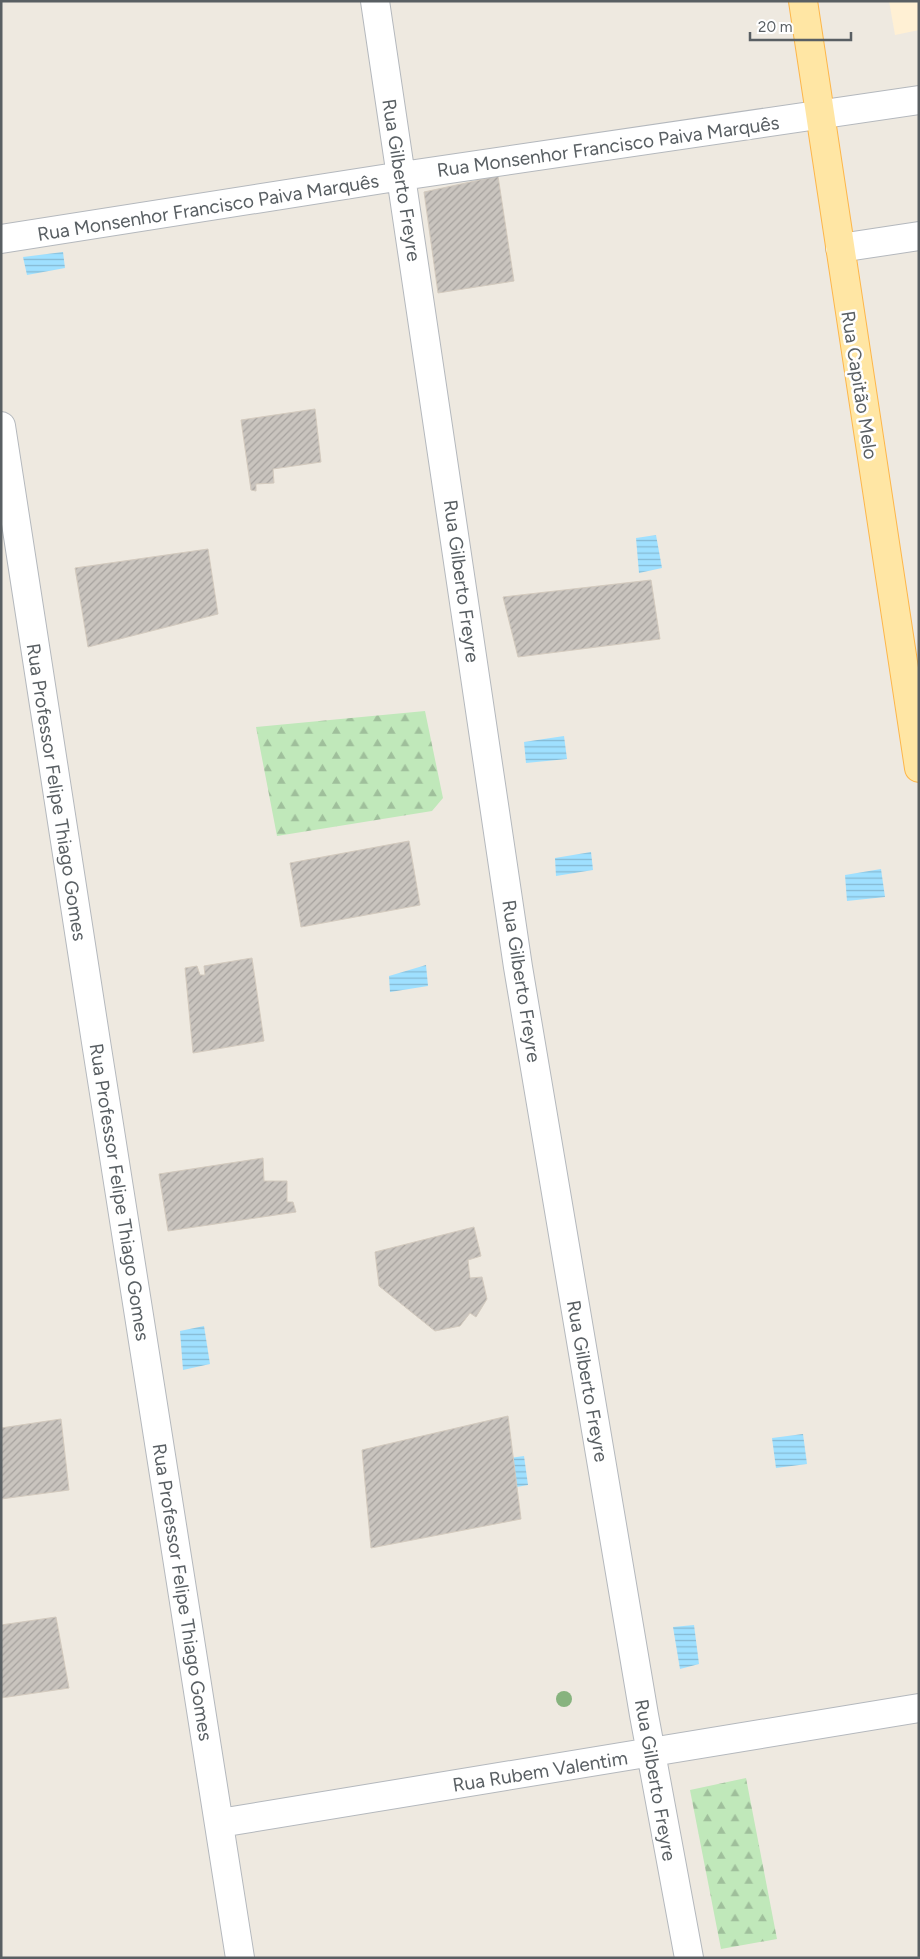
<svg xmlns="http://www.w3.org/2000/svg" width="920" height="1959" font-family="Figtree,sans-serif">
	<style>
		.commercial { fill: #fff0d4 }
		.forest { fill: url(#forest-firs) }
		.water { fill: url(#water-rules) }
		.building { fill: url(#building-hatch); stroke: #d3cabe }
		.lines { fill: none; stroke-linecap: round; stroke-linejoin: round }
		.minor-casing { stroke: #b4b8bd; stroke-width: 30 }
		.major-casing { stroke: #fdb64a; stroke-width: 30 }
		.minor { stroke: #fff; stroke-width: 28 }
		.major { stroke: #ffe6a4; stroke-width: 28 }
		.tree { fill: #87b37e }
		.labels { text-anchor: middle; stroke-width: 5; stroke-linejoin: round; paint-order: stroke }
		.street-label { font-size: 19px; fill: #595f63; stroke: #fff }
	</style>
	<defs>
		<pattern id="forest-firs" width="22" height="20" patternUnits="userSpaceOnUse" patternTransform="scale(1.25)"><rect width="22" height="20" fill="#c0e8ba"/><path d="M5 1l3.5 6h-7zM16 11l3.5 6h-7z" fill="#9fbf9b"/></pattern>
		<pattern id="water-rules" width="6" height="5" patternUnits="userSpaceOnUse" patternTransform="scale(1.25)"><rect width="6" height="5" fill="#9fe0ff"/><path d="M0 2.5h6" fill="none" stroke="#85b9d2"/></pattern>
		<pattern id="building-hatch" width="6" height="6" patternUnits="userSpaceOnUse" patternTransform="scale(1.25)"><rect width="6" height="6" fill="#c9c4be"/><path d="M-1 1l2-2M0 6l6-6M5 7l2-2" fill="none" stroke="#a6a29e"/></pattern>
	</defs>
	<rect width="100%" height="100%" fill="#eee9e0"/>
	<path class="commercial" d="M889,1H919V30L895,35Z"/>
	<path class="forest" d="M425,711L443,798L432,811L277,836L256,727Z
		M746,1778L777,1939L721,1949L690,1790Z"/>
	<path class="water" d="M63,252L65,268L27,275L23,257Z
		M656,535L662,568L639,573L636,538Z
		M564,736L567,759L526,763L524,742Z
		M591,852L593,870L556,876L555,858Z
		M881,869L885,897L847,901L845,875Z
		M426,965L428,986L390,992L389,976Z
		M204,1326L210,1364L183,1370L180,1331Z
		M803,1434L807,1464L776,1468L772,1438Z
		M524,1456L528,1485L500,1490L496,1460Z
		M694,1625L699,1664L680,1669L673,1627Z"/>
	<path class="building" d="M498,176L514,281L438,293L424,192Z
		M315,409L321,462L273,469L274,483L256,484V491L251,490L241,420Z
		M208,549L218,614L88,647L75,568Z
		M651,580L660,639L518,657L503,597Z
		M409,841L420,905L301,927L290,863Z
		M252,958L264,1041L193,1053L185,968L197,966L200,975H205L204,966Z
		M263,1158L264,1181H287V1202H293L296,1212L168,1231L159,1174Z
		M474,1227L481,1256L468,1260L470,1278L482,1277L487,1299L476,1317L470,1313L460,1326L435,1331L379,1286L375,1252Z
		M508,1416L521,1519L371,1548L362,1450Z
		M61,1419L69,1490L1,1499V1428Z
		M56,1617L69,1688L1,1698V1625Z"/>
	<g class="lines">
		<g class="minor-casing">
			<path id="minor" d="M375,1L518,967L644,1715L689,1958
				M1,239L402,176L919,100
				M840,248L919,236
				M1,426L96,1042L240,1958
				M220,1823L919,1708"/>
		</g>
		<g class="major-casing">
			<path id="major" d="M803,1L919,768"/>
		</g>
		<use href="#minor" class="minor"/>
		<use href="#major" class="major"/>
	</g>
	<circle class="tree" cx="564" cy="1699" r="8"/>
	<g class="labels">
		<g class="street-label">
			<text transform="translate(608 146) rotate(-8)" y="7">Rua Monsenhor Francisco Paiva Marquês</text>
			<text transform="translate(402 180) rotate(81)" y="7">Rua Gilberto Freyre</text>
			<text transform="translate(208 207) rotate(-9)" y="7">Rua Monsenhor Francisco Paiva Marquês</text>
			<text transform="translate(860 385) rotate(81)" y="7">Rua Capitão Melo</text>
			<text transform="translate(462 581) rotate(82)" y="7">Rua Gilberto Freyre</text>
			<text transform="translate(57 792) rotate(81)" y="7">Rua Professor Felipe Thiago Gomes</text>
			<text transform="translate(522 981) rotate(81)" y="7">Rua Gilberto Freyre</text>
			<text transform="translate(120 1192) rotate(81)" y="7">Rua Professor Felipe Thiago Gomes</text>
			<text transform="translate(588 1381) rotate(80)" y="7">Rua Gilberto Freyre</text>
			<text transform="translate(183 1592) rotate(81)" y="7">Rua Professor Felipe Thiago Gomes</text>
			<text transform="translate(540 1771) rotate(-9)" y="7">Rua Rubem Valentim</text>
			<text transform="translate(656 1780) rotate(80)" y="7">Rua Gilberto Freyre</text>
		</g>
	</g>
	<rect width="920" height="1959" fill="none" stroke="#595f63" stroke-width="5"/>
	<path d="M750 32v8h101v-8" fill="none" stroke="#595f63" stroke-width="2.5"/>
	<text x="758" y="32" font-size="15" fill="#595f63" stroke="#ffffff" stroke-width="4" paint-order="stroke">20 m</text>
</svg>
